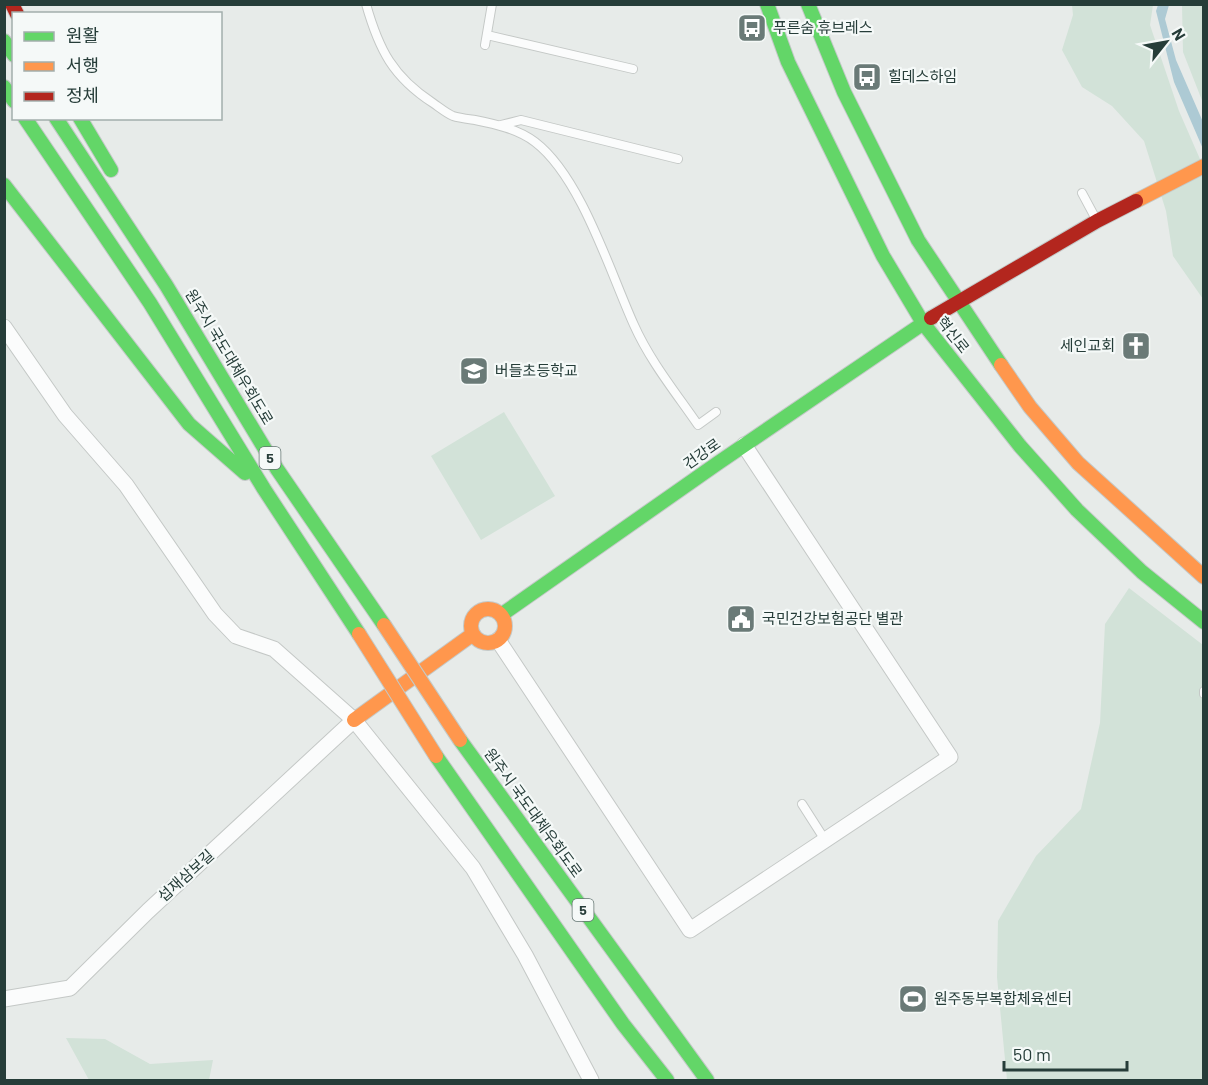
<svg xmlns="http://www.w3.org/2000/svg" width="1208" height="1085" font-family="Barlow,'Noto Sans KR',sans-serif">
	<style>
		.green { fill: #d2e2d8 }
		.water { fill: #adcad4 }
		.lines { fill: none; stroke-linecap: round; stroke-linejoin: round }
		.lane-casing { stroke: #c4c8c6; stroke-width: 10 }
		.street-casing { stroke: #c4c8c6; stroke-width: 17 }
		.fast-casing { stroke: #c4c9c8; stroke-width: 16 }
		.slow-casing { stroke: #c4c9c8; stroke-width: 16 }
		.jam-casing { stroke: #c4c9c8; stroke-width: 16 }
		.lane { stroke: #fbfcfc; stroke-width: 8 }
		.street { stroke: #fbfcfc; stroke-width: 15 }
		.fast { stroke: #63d668; stroke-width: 14 }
		.slow { stroke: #ff974d; stroke-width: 14 }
		.jam { stroke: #b3261e; stroke-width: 14 }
		.slow-bridge-casing { stroke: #c3cac8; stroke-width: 16; stroke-linecap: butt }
		.slow-bridge { stroke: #ff974d; stroke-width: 14 }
		.labels { text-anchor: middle; stroke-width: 4.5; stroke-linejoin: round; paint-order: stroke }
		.shield { fill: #f5f9f8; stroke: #647572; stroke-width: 1.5 }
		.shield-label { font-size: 14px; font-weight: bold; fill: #263d39 }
		.poi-label { font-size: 15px; fill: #263d39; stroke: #f5f9f8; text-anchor: start }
		.street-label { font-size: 15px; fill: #263d39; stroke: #f5f9f8 }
	</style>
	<rect width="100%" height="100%" fill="#e7ebe9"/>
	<path class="green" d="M1072,5H1153L1150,25L1179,111L1203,166V299L1173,256L1166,211L1144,141L1112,106L1082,87L1062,50L1073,15Z
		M1182,5H1203V103L1183,52Z
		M504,412L555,496L481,540L431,456Z
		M1129,588L1203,645V1080H1007L997,977L998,921L1036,856L1081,809L1100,723L1105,624Z
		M66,1038L105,1039L150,1064L213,1060L209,1080H89Z"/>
	<path class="water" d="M1158,5H1169L1165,19L1176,60L1203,122V149L1174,82L1156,11Z"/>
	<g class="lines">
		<g class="lane-casing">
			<path id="lane" d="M366,4C379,50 393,77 433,103C439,107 446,113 453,116C459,118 468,119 475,120C495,124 518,129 535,142C581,177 610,272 634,325C650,361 676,393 698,425L716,412
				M487,35L633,69
				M485,45L492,4
				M501,125L521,120L678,159
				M1082,193L1097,221
				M1204,691V694
				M802,804L825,840"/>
		</g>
		<g class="street-casing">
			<path id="street" d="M4,327L65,415L126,485L215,614L236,636L274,649L354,720L473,868L525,955L591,1080
				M498,640L690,930L950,757L744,445
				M4,999L70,988L148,911L354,720"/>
		</g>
		<g class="fast-casing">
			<path id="fast" d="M767,4L788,62L883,256L923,323L1020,446L1077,510L1142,572L1204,622
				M808,4L844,92L918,240L1001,365
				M4,41L14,55
				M4,87L14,101
				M25,118L150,303L264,489L359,634
				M56,118L166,285L277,469L384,625
				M80,118L111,170
				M4,185L189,424L245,473
				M501,615L718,463L931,318
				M460,740L707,1080
				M436,756L623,1024L667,1080"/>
		</g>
		<g class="slow-casing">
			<path id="slow" d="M1136,201L1204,166
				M1001,365L1030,407L1078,463L1204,577
				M471 626a17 17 0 1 1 34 0a17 17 0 1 1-34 0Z
				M354,720L473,634"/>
		</g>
		<g class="jam-casing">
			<path id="jam" d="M12,4L17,14
				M931,318L1097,221L1136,201"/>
		</g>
		<use href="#lane" class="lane"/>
		<use href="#street" class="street"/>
		<use href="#fast" class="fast"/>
		<use href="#slow" class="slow"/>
		<use href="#jam" class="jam"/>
		<g class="slow-bridge-casing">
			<path id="slow-bridge" d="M384,625L460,740
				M359,634L436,756"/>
		</g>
		<use href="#slow-bridge" class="slow-bridge"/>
	</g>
	<defs>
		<g id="bus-square" transform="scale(1.5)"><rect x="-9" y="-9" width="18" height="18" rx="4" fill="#6a7a77" stroke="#f5f9f8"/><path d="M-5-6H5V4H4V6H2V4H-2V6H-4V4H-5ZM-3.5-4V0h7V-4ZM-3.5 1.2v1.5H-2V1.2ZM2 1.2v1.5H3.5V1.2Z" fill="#fff"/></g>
		<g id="church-square" transform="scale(1.5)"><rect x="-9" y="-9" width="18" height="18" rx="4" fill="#6a7a77" stroke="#f5f9f8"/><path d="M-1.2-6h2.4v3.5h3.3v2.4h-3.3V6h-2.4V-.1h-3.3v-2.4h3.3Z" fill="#fff"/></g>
		<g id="school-square" transform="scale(1.5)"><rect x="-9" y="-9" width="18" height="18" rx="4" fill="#6a7a77" stroke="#f5f9f8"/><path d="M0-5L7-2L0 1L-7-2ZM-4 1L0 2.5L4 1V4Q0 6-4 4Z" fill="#fff"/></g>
		<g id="civic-square" transform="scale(1.5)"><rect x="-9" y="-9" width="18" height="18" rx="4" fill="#6a7a77" stroke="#f5f9f8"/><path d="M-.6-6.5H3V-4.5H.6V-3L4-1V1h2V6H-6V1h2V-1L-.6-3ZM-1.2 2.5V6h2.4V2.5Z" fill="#fff"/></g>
		<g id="stadium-square" transform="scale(1.5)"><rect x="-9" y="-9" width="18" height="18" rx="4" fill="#6a7a77" stroke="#f5f9f8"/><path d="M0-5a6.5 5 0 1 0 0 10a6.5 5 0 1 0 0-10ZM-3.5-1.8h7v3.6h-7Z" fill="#fff"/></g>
	</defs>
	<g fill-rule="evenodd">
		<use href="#bus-square" x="752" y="28"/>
		<use href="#bus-square" x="867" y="77"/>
		<use href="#church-square" x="1136" y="346"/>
		<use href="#school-square" x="474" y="371"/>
		<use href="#civic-square" x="741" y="619"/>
		<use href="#stadium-square" x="913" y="999"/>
	</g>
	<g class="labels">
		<g class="shield">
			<rect x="259.5" y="447" width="21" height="22" rx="4.5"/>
			<rect x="572.5" y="899" width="21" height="22" rx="4.5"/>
		</g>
		<g class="shield-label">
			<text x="270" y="463">5</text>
			<text x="583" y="915">5</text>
		</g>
		<g class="poi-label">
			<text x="773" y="33">푸른숨 휴브레스</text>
			<text x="888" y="82">힐데스하임</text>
			<text x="1115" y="351" text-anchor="end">세인교회</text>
			<text x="495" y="376">버들초등학교</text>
			<text x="762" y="624">국민건강보험공단 별관</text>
			<text x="934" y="1004">원주동부복합체육센터</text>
		</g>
		<g class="street-label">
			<text transform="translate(953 335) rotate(52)" y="5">혁신로</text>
			<text transform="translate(229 357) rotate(59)" y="5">원주시 국도대체우회도로</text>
			<text transform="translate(702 454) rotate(-35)" y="5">건강로</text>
			<text transform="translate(533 813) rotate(54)" y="5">원주시 국도대체우회도로</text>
			<text transform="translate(186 876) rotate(-42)" y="5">섭재삼보길</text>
		</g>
	</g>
	<rect width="1208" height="1085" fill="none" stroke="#263d39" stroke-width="12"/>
	<rect x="12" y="12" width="210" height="108" fill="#f5f9f8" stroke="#a2aeac" stroke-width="1.5"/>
	<rect x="24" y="32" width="30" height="9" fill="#63d668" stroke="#a2aeac" stroke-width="1.5"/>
	<text x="66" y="42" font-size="18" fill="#263d39">원활</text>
	<rect x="24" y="62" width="30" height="9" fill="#ff974d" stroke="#a2aeac" stroke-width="1.5"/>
	<text x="66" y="72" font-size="18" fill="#263d39">서행</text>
	<rect x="24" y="92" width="30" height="9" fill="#b3261e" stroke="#a2aeac" stroke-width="1.5"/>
	<text x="66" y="102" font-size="18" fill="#263d39">정체</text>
	<g transform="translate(1166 42) rotate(59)" stroke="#f5f9f8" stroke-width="4.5" paint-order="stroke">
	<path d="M0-4.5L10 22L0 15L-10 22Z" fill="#263d39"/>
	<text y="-9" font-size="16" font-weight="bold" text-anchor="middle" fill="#263d39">N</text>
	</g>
	<path d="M1004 1061v9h123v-9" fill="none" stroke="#263d39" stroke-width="3"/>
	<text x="1013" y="1061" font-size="18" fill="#263d39" stroke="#f5f9f8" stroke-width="4.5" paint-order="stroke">50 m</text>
</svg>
